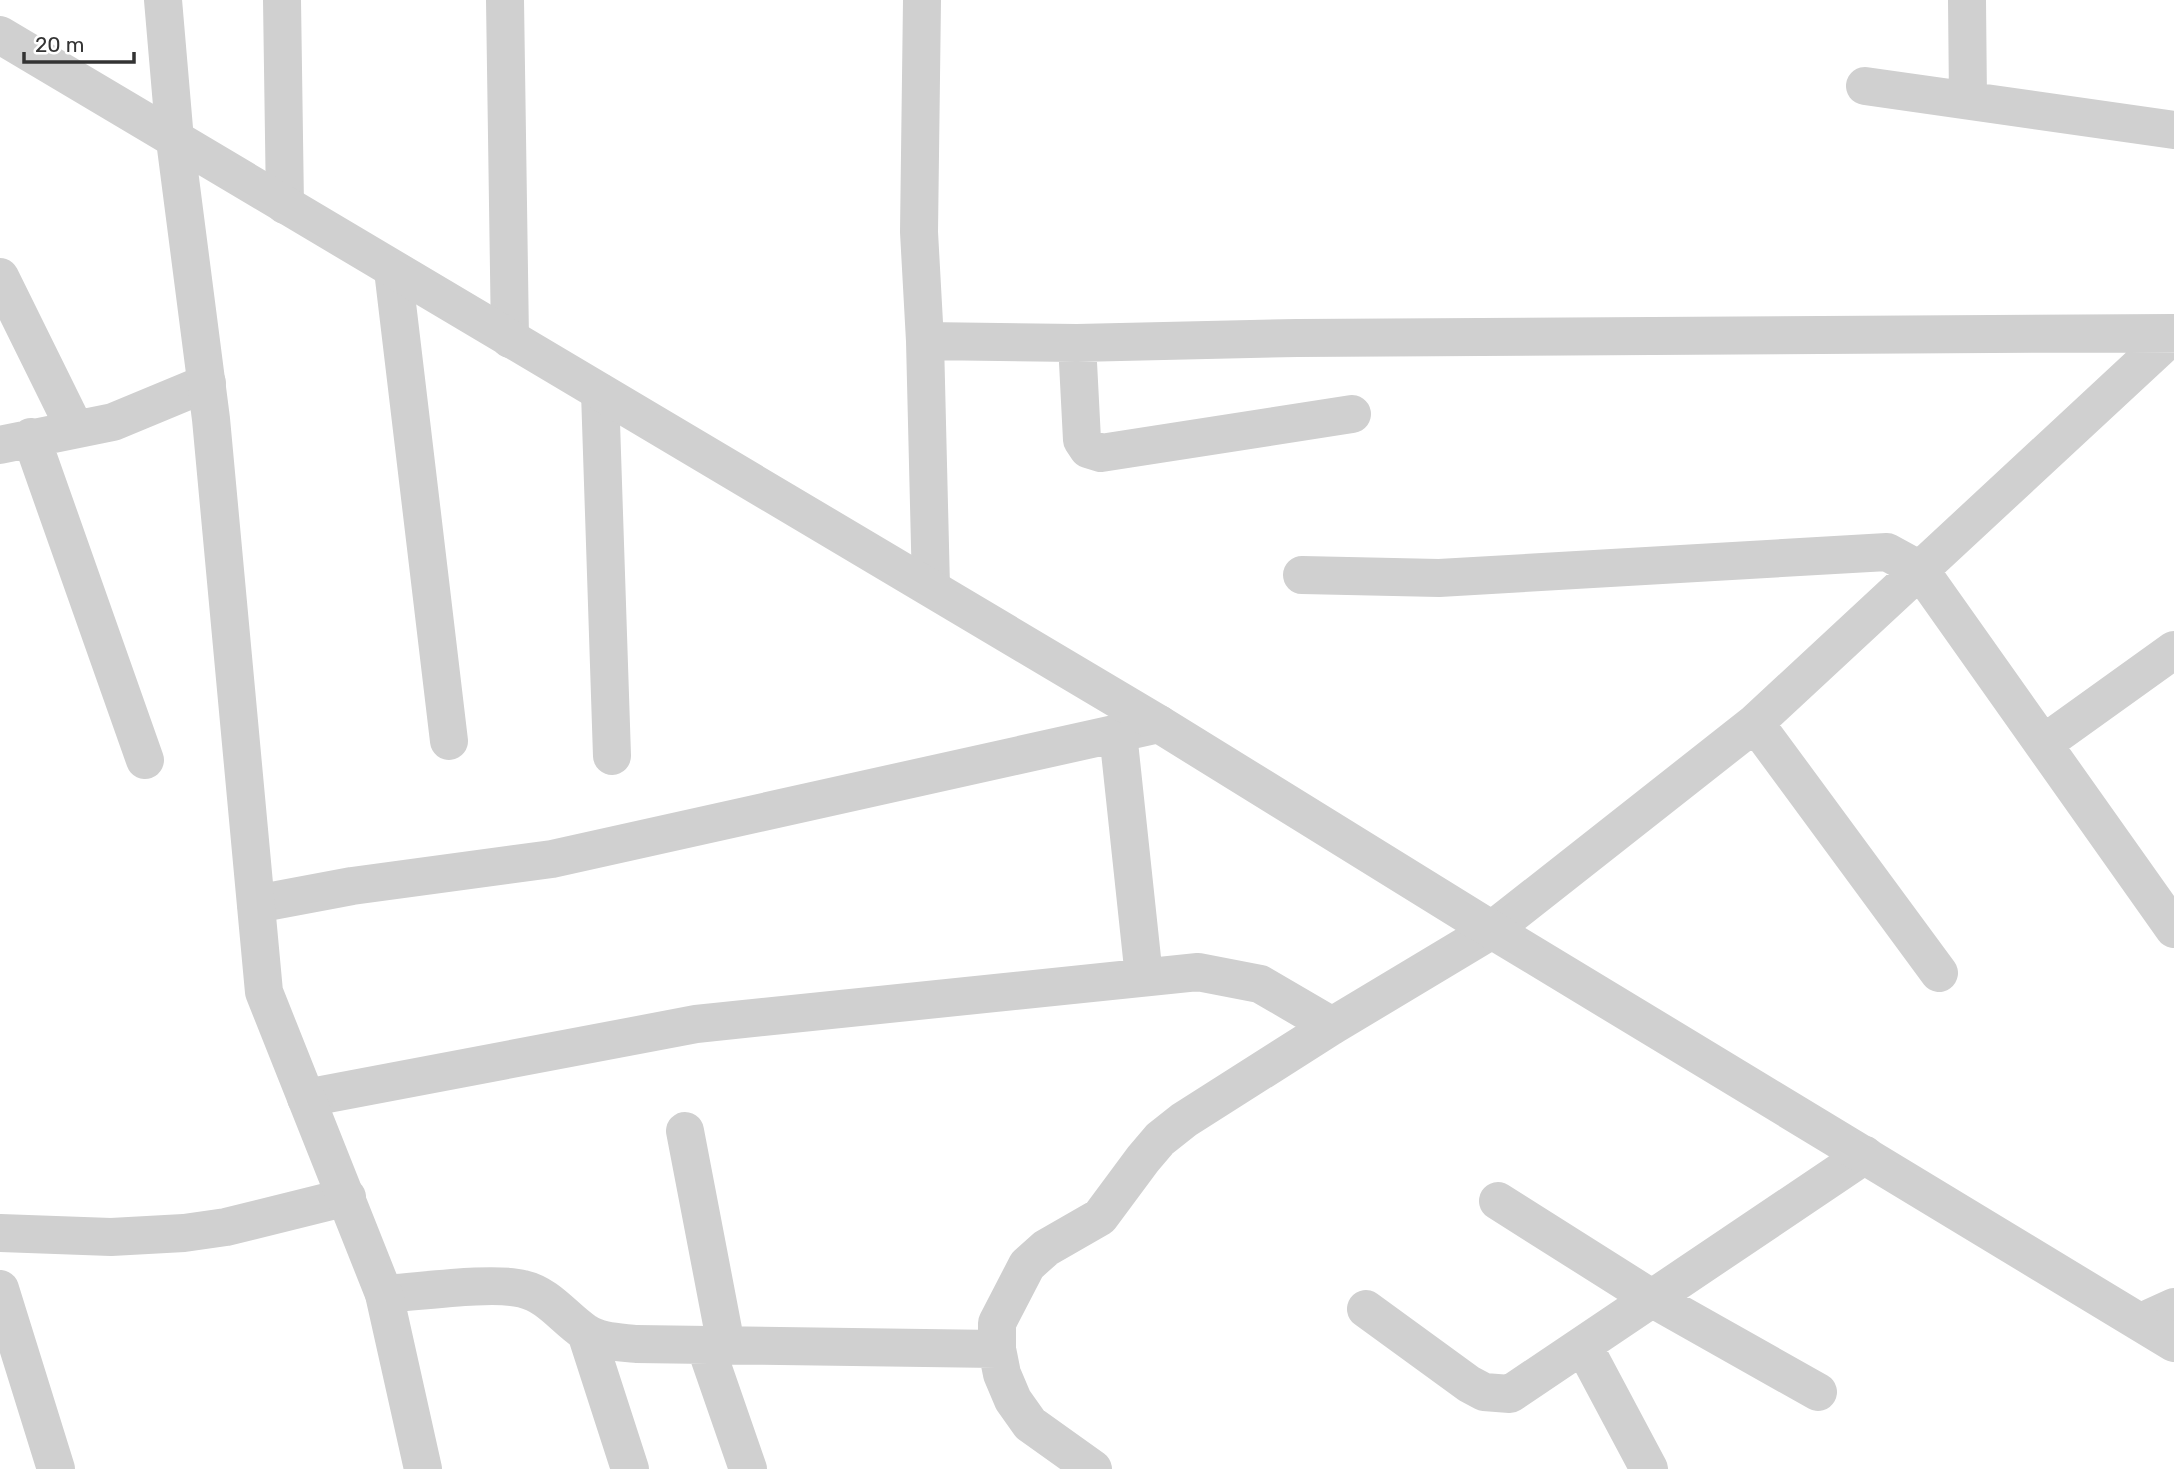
<svg xmlns="http://www.w3.org/2000/svg" width="2174" height="1469" font-family="Rubik,sans-serif">
	<style>
		.lines { fill: none; stroke-linecap: round; stroke-linejoin: round }
		.minor { stroke: #d0d0d0; stroke-width: 38 }
		.tertiary { stroke: #d0d0d0; stroke-width: 38 }
	</style>
	<rect width="100%" height="100%" fill="#fff"/>
	<g class="lines">
		<path class="minor" d="M282,0L285,205
			M505,0L510,339
			M922,0L919,232L925,341L931,587
			M1967,0L1968,100
			M1865,86L2174,130
			M393,270L449,741
			M0,277L75,429
			M925,341L1077,343L1297,338L2174,333
			M1077,343L1082,440L1088,449L1101,453L1352,414
			M600,392L612,756
			M31,437L145,760
			M0,445L113,422L207,383
			M1302,575L1439,578L1887,552L1920,570L2174,929
			M1755,723L1939,973
			M1118,733L1144,977
			M2043,744L2174,650
			M256,904L352,886L552,859L1159,724
			M306,1098L696,1024L1198,972L1260,984L1332,1026
			M685,1131L726,1345
			M1498,1201L1653,1299L1818,1392
			M0,1233L111,1237L184,1233L226,1227L347,1197
			M0,1289L56,1469
			M384,1294C418,1292 493,1281 523,1289C549,1295 564,1318 585,1332C599,1342 619,1342 636,1344L997,1349
			M1366,1309L1469,1384L1484,1392L1510,1394L1865,1155
			M2141,1322L2174,1307
			M586,1333L630,1469
			M705,1345L748,1469
			M1583,1345L1649,1469
			M1093,1469L1030,1424L1013,1400L1002,1374L997,1349V1323L1027,1265L1046,1248L1100,1217L1143,1159L1160,1139L1184,1120L1332,1026L1492,930L1755,723L2174,334"/>
		<path class="tertiary" d="M163,0L175,140L211,419L264,992L384,1294L423,1469
			M0,35L1159,724L1492,930L2174,1343"/>
	</g>
	<path d="M24 52v10h110v-10" fill="none" stroke="#333333" stroke-width="3.5"/>
	<text x="35" y="52" font-size="21" fill="#333333" stroke="#ffffff" stroke-width="5" paint-order="stroke">20 m</text>
</svg>
